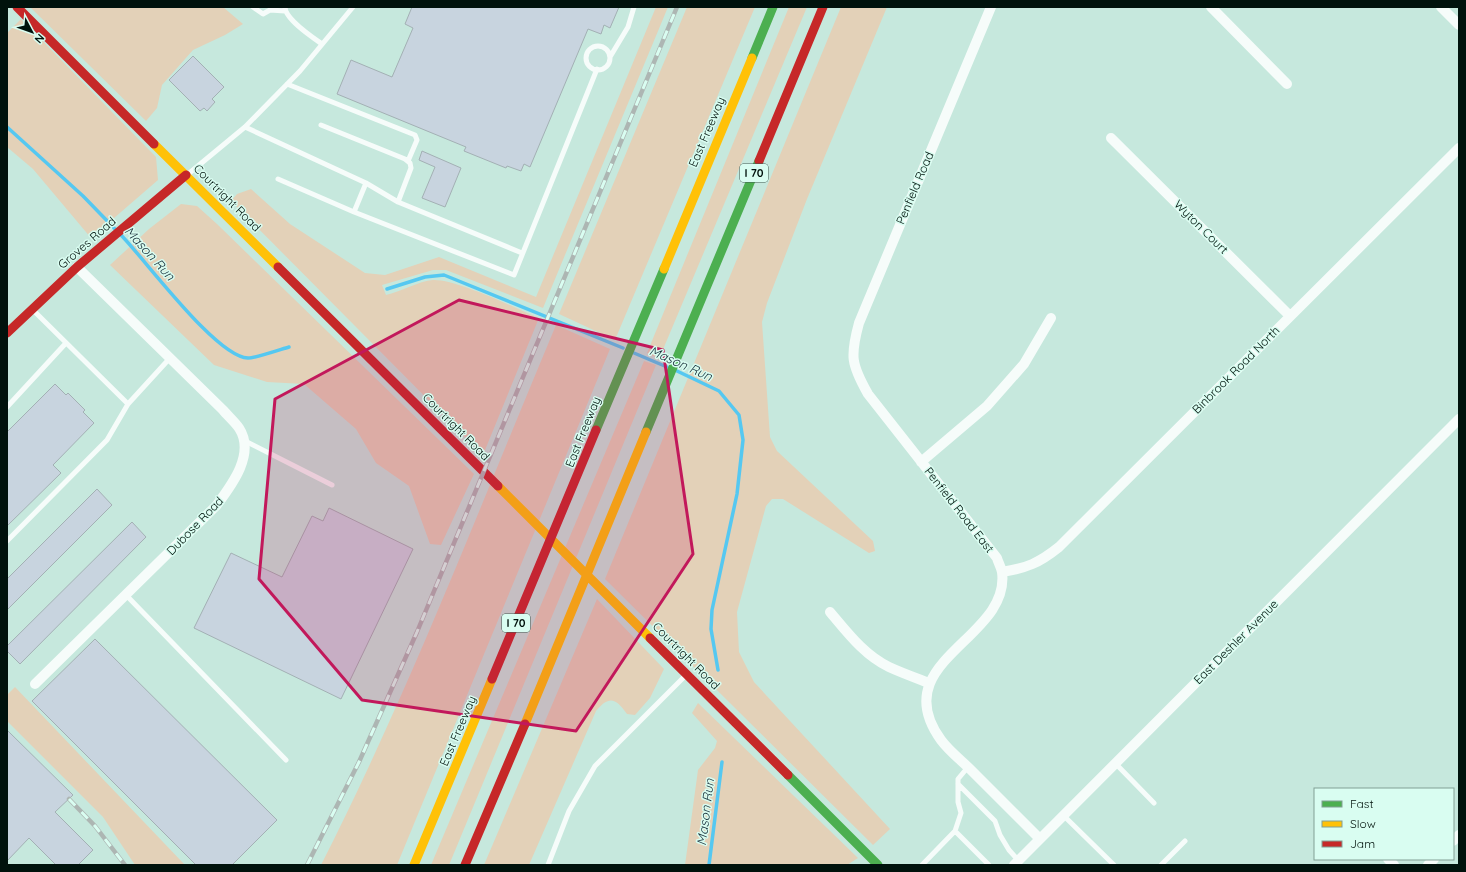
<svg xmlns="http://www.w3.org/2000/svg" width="1466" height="872" font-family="Quicksand,sans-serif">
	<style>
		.green { fill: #e3d1b8 }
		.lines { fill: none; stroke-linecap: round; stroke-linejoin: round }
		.stream { stroke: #55c8f1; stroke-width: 3.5 }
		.building { fill: #c8d4df; stroke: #a3b0b4 }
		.lane { stroke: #f6fcfa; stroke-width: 5 }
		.street { stroke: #f6fcfa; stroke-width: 10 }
		.fast { stroke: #4caf50; stroke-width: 9 }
		.slow { stroke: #ffc107; stroke-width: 9 }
		.jam { stroke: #c62828; stroke-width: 9 }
		.rail-casing { stroke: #adb6b3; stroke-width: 4.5 }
		.rail { stroke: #d9fdf1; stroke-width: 3; stroke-dasharray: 9; stroke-linecap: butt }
		.marked { fill: #c2185b; fill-opacity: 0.2; stroke: #c2185b; stroke-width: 3; stroke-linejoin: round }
		.labels { text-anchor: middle; stroke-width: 3; stroke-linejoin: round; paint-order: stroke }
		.shield { fill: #d9fdf1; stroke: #415851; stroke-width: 1 }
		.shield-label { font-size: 11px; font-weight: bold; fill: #00120c }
		.street-label { font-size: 12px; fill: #00120c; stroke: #d9fdf1 }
		.water-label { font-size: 13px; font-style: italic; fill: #192f3a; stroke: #d9fdf1 }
	</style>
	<rect width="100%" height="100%" fill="#c6e8dd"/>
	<path class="green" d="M30,7H223L243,24L225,35L193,50L162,85L157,108L146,121Z
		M656,7H668L543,308L446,270H433L382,285L386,295C400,292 419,281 433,280C457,279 515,308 539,318L483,455L231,201L237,194L251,189L290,224L365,273L385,275L439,257L536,297Z
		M687,7H755L615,340L559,314Z
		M789,7H807L659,359L647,353Z
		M841,7H887L807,199L767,303L762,322L770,437L777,451L873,541L875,551L869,553L783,499H772L766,506L737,612L739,652L754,682L890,829L873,845L605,579Z
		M21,19L156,157L158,180L91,238L33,169L7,147V33Z
		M181,204L197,206L217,224L474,474L441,545L430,544L409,486L376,463L356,429L304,384L267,382L214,365L110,265L149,229Z
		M556,325L610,349L397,865H321C410,690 480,506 556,325Z
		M644,361L656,365L459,841L449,865H431Z
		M597,599L664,669L650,698L635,715L627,714C616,698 609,695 596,711L529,865H484Z
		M15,687L185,865H135L103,817L7,721V695Z
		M698,703L858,858L847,865H685L698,770L715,748L717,741L692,713Z"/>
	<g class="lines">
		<path class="stream" d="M7,127L83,196L116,230
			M120,234C145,259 216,357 248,358C256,358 279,350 289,347
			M387,289L425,277L444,275L623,348
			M634,353L667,367
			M677,371L719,391L739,415L743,440L737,494L712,610L711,629L718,670
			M709,865L722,762"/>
	</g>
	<path class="building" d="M412,7H619L610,28L604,25L601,34L588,29L530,167L524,164L521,171L507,166L506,168L464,151L466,147L337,94L351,60L392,77L413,28L405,24Z
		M193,56L224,87L212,99L215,102L207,111L204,108L200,111L169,80Z
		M422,151L461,168L445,207L422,198L435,167L419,160Z
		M55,384L66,395L68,393L85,410L83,412L94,423L53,465L61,473L7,526V432Z
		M97,489L112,505L7,610V579Z
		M329,508L413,549L341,699L194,628L231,553L282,577L312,516L323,521Z
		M132,522L146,537L20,664L7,651V646Z
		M95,639L277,820L232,865H196L32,701Z
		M7,730L73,795L55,812L93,850L78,865H56L29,838L7,861Z"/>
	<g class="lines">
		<path class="lane" d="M253,7L263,14L270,10L285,11
			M285,7C285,19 312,37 322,44
			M586 58a12 12 0 1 1 24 0a12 12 0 1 1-24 0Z
			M610,57L628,27L634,7
			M287,84L415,135L417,140L408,161
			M321,125L405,159L410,163L411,168L398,202L522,253
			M245,127L366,183L354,212L514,275L597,69
			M187,175L245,127L300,71L353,7
			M278,179L354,212
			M366,183L398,202
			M34,311L128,404L170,358
			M7,407L66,343
			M245,441L332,485
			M7,541L107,440L128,404
			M126,595L286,760
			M1115,763L1154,803
			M958,784L995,821L1000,835L1009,850L1019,861
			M1063,815L1114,865
			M955,831L961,813L958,802V779L968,767
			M548,865L569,811L595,766L686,675
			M922,865L955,831L989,865
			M1161,865L1185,841"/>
		<path class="street" d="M991,7L859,323C850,356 851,364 868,394L997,558C998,562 1001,567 1002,572C1011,639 884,661 941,740C949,751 962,761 971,770C994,793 1017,816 1040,839
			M1211,7L1287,84
			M1441,7L1459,25
			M1111,138L1290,316
			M921,462L987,406L1024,364L1051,318
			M1002,572C1027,568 1039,563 1059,547L1459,148
			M830,612C847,632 864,655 889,667C902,673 916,678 929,683
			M35,684L216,506C231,486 256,454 239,428C235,422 228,416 223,410L77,267
			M1453,841L1459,835
			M1388,859L1394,865
			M1014,865L1459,419
			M1428,865L1434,859"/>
		<path class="fast" d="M752,58L773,7
			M596,430L664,269
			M646,432L759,161
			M788,775L878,865"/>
		<path class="slow" d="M154,144L278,267
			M664,269L752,58
			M498,486L650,638
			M525,724L646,432
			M414,865L492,679"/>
		<path class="jam" d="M17,7L154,144
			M759,161L823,7
			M278,267L498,486
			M7,333L77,267L186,175
			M650,638L788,775
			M492,679L596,430
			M465,865L525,724"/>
		<g class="rail-casing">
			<path id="rail" d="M69,799L95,826L125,865
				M307,865L359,762L417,632L677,7"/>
		</g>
		<use href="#rail" class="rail"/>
	</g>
	<path class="marked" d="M459,300L663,350L693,554L576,731L362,700L259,579L275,399Z"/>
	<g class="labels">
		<g class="shield">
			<rect x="740" y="164" width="28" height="18" rx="3"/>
			<rect x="502" y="614" width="28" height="18" rx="3"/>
		</g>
		<g class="shield-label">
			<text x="754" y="177">I 70</text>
			<text x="516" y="627">I 70</text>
		</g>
		<g class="street-label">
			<text transform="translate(707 132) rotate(-67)" y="4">East Freeway</text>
			<text transform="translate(915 188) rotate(-67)" y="4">Penfield Road</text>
			<text transform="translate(227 198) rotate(45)" y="4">Courtright Road</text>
			<text transform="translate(1201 227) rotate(45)" y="4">Wyton Court</text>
			<text transform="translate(87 243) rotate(-41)" y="4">Groves Road</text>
			<text transform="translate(1236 370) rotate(-45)" y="4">Binbrook Road North</text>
			<text transform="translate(456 427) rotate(45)" y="4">Courtright Road</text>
			<text transform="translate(583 432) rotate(-68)" y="4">East Freeway</text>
			<text transform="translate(959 510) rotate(52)" y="4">Penfield Road East</text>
			<text transform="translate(195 526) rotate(-46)" y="4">Dubose Road</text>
			<text transform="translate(1236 642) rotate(-45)" y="4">East Deshler Avenue</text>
			<text transform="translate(686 656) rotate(45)" y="4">Courtright Road</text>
			<text transform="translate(458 731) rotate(-67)" y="4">East Freeway</text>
		</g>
		<g class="water-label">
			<text transform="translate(150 253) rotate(48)" y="5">Mason Run</text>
			<text transform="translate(681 363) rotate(24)" y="5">Mason Run</text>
			<text transform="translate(705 812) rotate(-83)" y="5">Mason Run</text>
		</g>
	</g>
	<rect width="1466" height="872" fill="none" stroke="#00120c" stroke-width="16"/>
	<rect x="1314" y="788" width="140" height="72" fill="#d9fdf1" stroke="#829f95"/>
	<rect x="1322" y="801" width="20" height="6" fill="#4caf50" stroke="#829f95"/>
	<text x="1350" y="808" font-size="12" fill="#00120c">Fast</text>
	<rect x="1322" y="821" width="20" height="6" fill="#ffc107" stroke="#829f95"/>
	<text x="1350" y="828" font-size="12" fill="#00120c">Slow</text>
	<rect x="1322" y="841" width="20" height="6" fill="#c62828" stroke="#829f95"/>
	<text x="1350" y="848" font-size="12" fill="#00120c">Jam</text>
	<g transform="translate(32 32) rotate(131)" stroke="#d9fdf1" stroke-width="3" paint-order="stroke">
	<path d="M0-3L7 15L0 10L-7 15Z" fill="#00120c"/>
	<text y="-6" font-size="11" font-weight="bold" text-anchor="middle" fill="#00120c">N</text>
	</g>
</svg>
